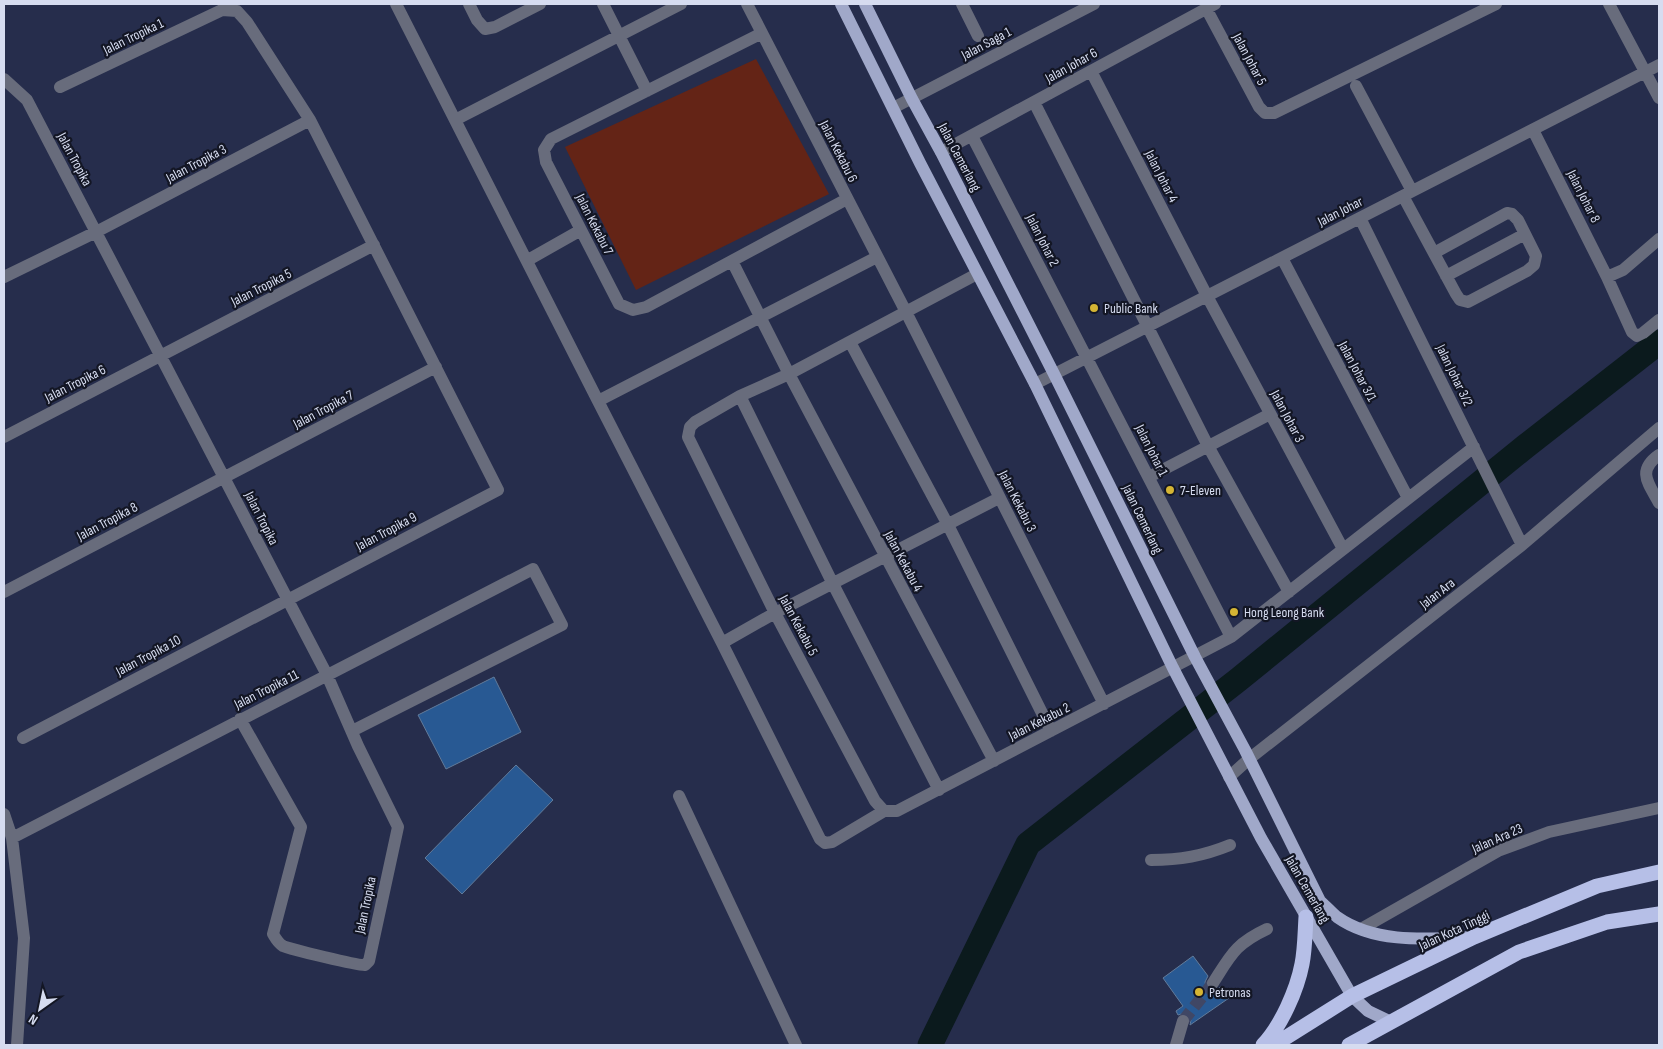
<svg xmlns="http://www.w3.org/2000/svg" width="1663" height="1049" font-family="'Sofia Sans Condensed',sans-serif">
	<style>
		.green { fill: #642416 }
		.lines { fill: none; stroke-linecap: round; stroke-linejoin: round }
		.river { stroke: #0b1a1d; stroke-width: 25 }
		.building { fill: #285993; stroke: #627b9a }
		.minor-tunnel { stroke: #404765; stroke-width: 12; stroke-dasharray: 12 6; stroke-linecap: butt }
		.minor { stroke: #686c7c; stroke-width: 12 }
		.major { stroke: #a0a8c9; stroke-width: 12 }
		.highway { stroke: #b6bfe7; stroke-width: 15 }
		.poi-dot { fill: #d5b534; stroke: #131624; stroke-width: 2 }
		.labels { text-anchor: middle; stroke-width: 4.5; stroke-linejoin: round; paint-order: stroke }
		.street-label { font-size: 14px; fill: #d6dcf0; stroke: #131624 }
		.poi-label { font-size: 14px; fill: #d6dcf0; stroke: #131624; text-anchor: start }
	</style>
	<rect width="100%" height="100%" fill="#262d4c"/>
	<path class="green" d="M756,59L829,194L636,290L565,147Z"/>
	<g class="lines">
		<path class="river" d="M930,1045L1028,844L1238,680L1526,446L1659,342"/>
	</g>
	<path class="building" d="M494,677L521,732L446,769L418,715Z
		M516,765L553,800L462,894L425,858Z
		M1193,956L1208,976L1205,982L1206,987L1213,991L1217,990L1221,986L1229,998L1190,1025L1191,1020L1188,1015L1185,1013L1178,1015L1176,1011L1183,1006L1163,978Z"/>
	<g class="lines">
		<path class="minor-tunnel" d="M1183,1021L1213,983"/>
		<path class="minor" d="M396,4L598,401L877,257
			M469,4L477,20L485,29L495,27L540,4
			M603,4L647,91
			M747,4L906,312L1104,704
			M962,4L978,36
			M1609,4L1659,98
			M1206,8L1259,107L1265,113H1274L1496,4
			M762,33L551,139L544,150L546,162L619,304L633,310L646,307L847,199
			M1091,71L1207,296L1343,549
			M4,79L27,100L327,675L358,746L398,827L369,961L365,965C359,966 290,949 283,946C278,943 276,939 273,934L301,827L240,719
			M1356,86L1412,191
			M1034,102L1208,446L1289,592
			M893,108L1094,4
			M455,120L681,4
			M1533,130L1607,277L1632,332L1637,336L1643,333L1659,320
			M972,136L1231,637
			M941,152L1215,4
			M1403,196L1456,294L1460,300L1468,302L1527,271L1534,265L1536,256L1518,220L1512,214L1507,213L1434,253
			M1360,218L1522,545
			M1282,258L1408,498
			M528,260L581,230
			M732,261L789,374L994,761
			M977,274L789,374L740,396L695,422L690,427L688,437L775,613L875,801L884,811H897L1231,637L1474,447
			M1446,276L1525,234
			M4,277L96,232L310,120
			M1607,277L1623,270L1659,239
			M850,342L948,525L1051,731
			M1035,384L1659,65
			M740,396L833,584L939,790
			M598,401L722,643L820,839L825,843L832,842L884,811
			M4,437L374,245
			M1659,455C1636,471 1649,484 1659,503
			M1149,477L1270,414
			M4,592L436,367
			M722,643L775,613L999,498
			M23,738L498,490L310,120L247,22L237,11L222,10L60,87
			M1229,777L1249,759L1522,545L1659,428
			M679,796L796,1045
			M4,814L12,838L24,938L17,1045
			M12,838L533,569L562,625L352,731
			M1151,860C1180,860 1203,856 1230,845
			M1361,929L1498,851L1549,832L1659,808
			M1213,983C1231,955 1235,944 1267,929
			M1176,1045L1183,1021"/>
		<path class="major" d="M841,4L920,163L1035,384L1173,668L1261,838L1352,996L1368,1011L1391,1022
			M865,4L912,99L941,152L1054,374L1195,657L1245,750L1320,901C1326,906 1331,912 1337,917C1375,944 1428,939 1472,937"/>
		<path class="highway" d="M1263,1045C1281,1026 1297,990 1302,964C1305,949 1305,932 1306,917
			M1274,1045L1352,996L1474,937L1597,886L1659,872
			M1349,1045L1519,952L1607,922L1659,914"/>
	</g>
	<g class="poi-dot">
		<circle cx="1094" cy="308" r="5"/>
		<circle cx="1170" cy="490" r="5"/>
		<circle cx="1234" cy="612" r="5"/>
		<circle cx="1199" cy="992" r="5"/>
	</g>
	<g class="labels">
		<g class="street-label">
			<text transform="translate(133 36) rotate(-26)" y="5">Jalan Tropika 1</text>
			<text transform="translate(986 43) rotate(-28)" y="5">Jalan Saga 1</text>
			<text transform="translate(1250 59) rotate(62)" y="5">Jalan Johar 5</text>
			<text transform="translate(1071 65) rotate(-29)" y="5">Jalan Johar 6</text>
			<text transform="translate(839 151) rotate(63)" y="5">Jalan Kekabu 6</text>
			<text transform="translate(960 157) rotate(62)" y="5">Jalan Cemerlang</text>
			<text transform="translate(75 159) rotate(62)" y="5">Jalan Tropika</text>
			<text transform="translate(196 163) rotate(-28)" y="5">Jalan Tropika 3</text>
			<text transform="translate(1162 176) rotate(63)" y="5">Jalan Johar 4</text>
			<text transform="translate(1584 196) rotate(63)" y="5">Jalan Johar 8</text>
			<text transform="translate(1340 211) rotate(-27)" y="5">Jalan Johar</text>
			<text transform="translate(595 224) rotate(63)" y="5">Jalan Kekabu 7</text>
			<text transform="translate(1043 240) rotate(63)" y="5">Jalan Johar 2</text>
			<text transform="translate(261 287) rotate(-27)" y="5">Jalan Tropika 5</text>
			<text transform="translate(1358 371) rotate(62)" y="5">Jalan Johar 3/1</text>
			<text transform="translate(1455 375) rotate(64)" y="5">Jalan Johar 3/2</text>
			<text transform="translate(75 383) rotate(-27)" y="5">Jalan Tropika 6</text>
			<text transform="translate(323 409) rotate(-28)" y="5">Jalan Tropika 7</text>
			<text transform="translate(1288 416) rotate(62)" y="5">Jalan Johar 3</text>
			<text transform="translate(1152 450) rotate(63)" y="5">Jalan Johar 1</text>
			<text transform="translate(1018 501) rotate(63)" y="5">Jalan Kekabu 3</text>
			<text transform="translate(262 518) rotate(63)" y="5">Jalan Tropika</text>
			<text transform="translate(1143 519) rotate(64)" y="5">Jalan Cemerlang</text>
			<text transform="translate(107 521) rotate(-28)" y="5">Jalan Tropika 8</text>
			<text transform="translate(386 531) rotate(-28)" y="5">Jalan Tropika 9</text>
			<text transform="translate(904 561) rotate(62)" y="5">Jalan Kekabu 4</text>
			<text transform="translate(1437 593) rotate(-38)" y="5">Jalan Ara</text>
			<text transform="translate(799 625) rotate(62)" y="5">Jalan Kekabu 5</text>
			<text transform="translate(148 655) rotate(-28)" y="5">Jalan Tropika 10</text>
			<text transform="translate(266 689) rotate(-27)" y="5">Jalan Tropika 11</text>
			<text transform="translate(1039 721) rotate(-27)" y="5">Jalan Kekabu 2</text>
			<text transform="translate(1497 838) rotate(-24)" y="5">Jalan Ara 23</text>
			<text transform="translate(1308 889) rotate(60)" y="5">Jalan Cemerlang</text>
			<text transform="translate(365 905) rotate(-78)" y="5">Jalan Tropika</text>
			<text transform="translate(1454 930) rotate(-25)" y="5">Jalan Kota Tinggi</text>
		</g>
		<g class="poi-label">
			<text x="1104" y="313">Public Bank</text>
			<text x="1180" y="495">7-Eleven</text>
			<text x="1244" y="617">Hong Leong Bank</text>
			<text x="1209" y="997">Petronas</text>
		</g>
	</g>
	<rect width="1663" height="1049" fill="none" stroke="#d6dcf0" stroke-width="10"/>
	<g transform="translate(40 1009) rotate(213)" stroke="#131624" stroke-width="4" paint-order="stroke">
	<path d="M0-4L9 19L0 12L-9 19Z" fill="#d6dcf0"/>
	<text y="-8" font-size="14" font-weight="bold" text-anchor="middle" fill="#d6dcf0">N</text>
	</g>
</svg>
